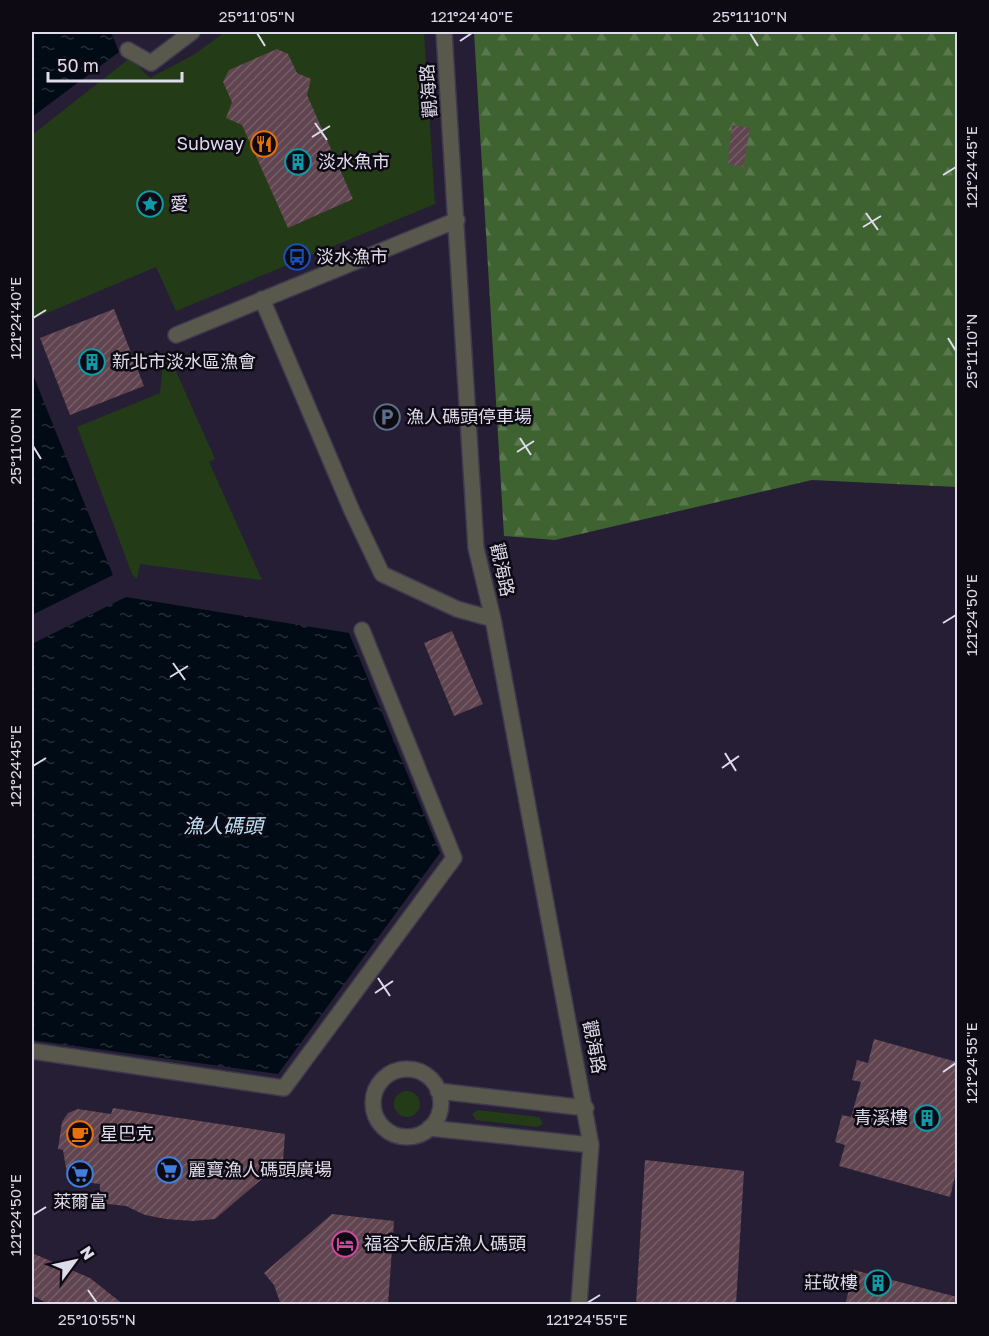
<svg xmlns="http://www.w3.org/2000/svg" width="989" height="1336" font-family="'Golos Text','Noto Sans TC',sans-serif">
	<style>
		.green { fill: #233c17 }
		.forest { fill: url(#forest-firs) }
		.water { fill: url(#water-ripples) }
		.building { fill: url(#building-hatch) }
		.lines { fill: none; stroke-linecap: round; stroke-linejoin: round }
		.minor-casing { stroke: #3f384e; stroke-width: 18 }
		.minor { stroke: #58584c; stroke-width: 15 }
		.ticks { fill: none; stroke: #dedbea; stroke-width: 2 }
		.labels { text-anchor: middle; stroke-width: 5; stroke-linejoin: round; paint-order: stroke }
		.street-label { font-size: 18px; fill: #dedbea; stroke: #0d0a14 }
		.poi-label { font-size: 18px; fill: #dedbea; stroke: #0d0a14; text-anchor: start }
		.water-label { font-size: 20px; font-style: italic; fill: #c0e2f8; stroke: #0d0a14 }
		.neatline { fill: none; stroke: #dedbea; stroke-width: 2 }
		.ticks-label { font-size: 15px; text-anchor: middle; fill: #dedbea }
	</style>
	<defs>
		<pattern id="forest-firs" width="22" height="20" patternUnits="userSpaceOnUse" patternTransform="scale(1.5)"><rect width="22" height="20" fill="#3e6230"/><path d="M5 1l3.5 6h-7zM16 11l3.5 6h-7z" fill="#59784e"/></pattern>
		<pattern id="water-ripples" width="26" height="14" patternUnits="userSpaceOnUse" patternTransform="scale(1.5)"><rect width="26" height="14" fill="#000b15"/><path d="M2 4q2-2 4 0t4 0M15 11q2-2 4 0t4 0" fill="none" stroke="#252e37"/></pattern>
		<pattern id="building-hatch" width="6" height="6" patternUnits="userSpaceOnUse" patternTransform="scale(1.5)"><rect width="6" height="6" fill="#60444f"/><path d="M-1 1l2-2M0 6l6-6M5 7l2-2" fill="none" stroke="#765e68"/></pattern>
	</defs>
	<rect width="100%" height="100%" fill="#251e35"/>
	<path class="green" d="M225,32H424L435,204L176,311L156,267L33,319L32,135L130,58L150,78L195,54Z
		M170,358L215,459L209,462L262,580L140,564L137,579L132,574L77,427L160,393L163,363Z
		M394 1104a13 13 0 1 1 26 0a13 13 0 1 1-26 0Z
		M478,1110L539,1117L543,1124L537,1127L476,1120L472,1114Z"/>
	<path class="forest" d="M474,32H957V487L812,480L555,540L504,536Z"/>
	<path class="water" d="M32,32H111L119,52L32,117Z
		M32,372L113,575L32,615Z
		M126,597L349,633L440,853L278,1074L32,1040V644Z"/>
	<path class="building" d="M277,49L288,54L297,73L311,79L307,95L353,199L288,228L242,125L226,118L232,102L223,82L229,70Z
		M732,125L750,128L743,167L728,164Z
		M114,309L144,386L70,415L40,338Z
		M452,631L483,704L454,716L424,643Z
		M874,1039L957,1062V1168L950,1197L839,1166L845,1145L835,1142L842,1115L851,1117L861,1082L852,1080L857,1060L868,1063Z
		M113,1108L285,1134L283,1161L215,1219L193,1221L166,1219L145,1215L126,1206L99,1203L100,1184L68,1180L63,1150L58,1149L62,1122L68,1113L78,1109L111,1114Z
		M645,1160L744,1171L736,1305H636Z
		M332,1214L394,1221L388,1305H281L274,1285L264,1273Z
		M32,1253L90,1278L124,1305H50L32,1295Z
		M854,1270L957,1297V1305H845Z"/>
	<g class="lines">
		<g class="minor-casing">
			<path id="minor" d="M444,32L476,548L493,619L591,1145L579,1304
				M128,50L151,63L192,32
				M262,299L352,511L382,574L457,609L493,619
				M176,335L457,220
				M32,1051L284,1088L454,858L362,630
				M373 1103a34 34 0 1 1 68 0a34 34 0 1 1-68 0Z
				M438,1091L586,1108
				M429,1128L591,1145"/>
		</g>
		<use href="#minor" class="minor"/>
	</g>
	<path class="ticks" d="M257,33L265,46M750,33L758,46M460,41L472,33M315,123L327,140M312,137L330,126M943,175L956,167M866,213L878,230M863,227L881,216M33,318L46,310M948,338L956,351M520,438L531,455M33,446L41,459M517,452L534,441M943,623L956,615M173,663L185,680M170,677L188,666M725,753L736,771M33,766L46,758M722,768L739,756M378,978L390,996M375,993L393,981M943,1072L956,1063M33,1215L46,1207M88,1290L97,1303M587,1303L600,1295"/>
	<defs>
		<g id="restaurant-ring" transform="scale(1.35)"><circle r="9.5" fill="#0d0a14" stroke="#e8710a" stroke-width="1.5"/><path d="M-5-6h1v4h1v-4h1v4h1v-4h1v5L-1.5 .5V6h-2V.5L-5-1ZM5-6V6H3V1.5H1.5Q1.5-4 5-6Z" fill="#e8710a"/></g>
		<g id="building-ring" transform="scale(1.35)"><circle r="9.5" fill="#0d0a14" stroke="#0f9aa8" stroke-width="1.5"/><path d="M-4-6H4V6H1V3H-1V6H-4ZM-2.5-4.3h1.7v1.8h-1.7ZM.8-4.3h1.7v1.8H.8ZM-2.5-1h1.7V.8h-1.7ZM.8-1h1.7V.8H.8Z" fill="#0f9aa8"/></g>
		<g id="sight-ring" transform="scale(1.35)"><circle r="9.5" fill="#0d0a14" stroke="#0f9aa8" stroke-width="1.5"/><path d="M0-6L1.8-2.2L6-1.7L2.9 1.2L3.7 5.4L0 3.3L-3.7 5.4L-2.9 1.2L-6-1.7L-1.8-2.2Z" fill="#0f9aa8"/></g>
		<g id="bus-ring" transform="scale(1.35)"><circle r="9.5" fill="#0d0a14" stroke="#1a4fb4" stroke-width="1.5"/><path d="M-5-6H5V4H4V6H2V4H-2V6H-4V4H-5ZM-3.5-4V0h7V-4ZM-3.5 1.2v1.5H-2V1.2ZM2 1.2v1.5H3.5V1.2Z" fill="#1a4fb4"/></g>
		<g id="parking-ring" transform="scale(1.35)"><circle r="9.5" fill="#0d0a14" stroke="#5c6f8a" stroke-width="1.5"/><path d="M-3.5-5.5H1a3.5 3.5 0 0 1 0 7H-1V5.5H-3.5ZM-1-3.4V-.6H.8a1.4 1.4 0 0 0 0-2.8Z" fill="#5c6f8a"/></g>
		<g id="cafe-ring" transform="scale(1.35)"><circle r="9.5" fill="#0d0a14" stroke="#e8710a" stroke-width="1.5"/><path d="M-5.5-4.5H6V0H3Q3 3.5 0 3.5H-2.5Q-5.5 3.5-5.5 0ZM3-3.2v2h1.7v-2ZM-6 4.5H4V6H-6Z" fill="#e8710a"/></g>
		<g id="supermarket-ring" transform="scale(1.35)"><circle r="9.5" fill="#0d0a14" stroke="#3f7fe0" stroke-width="1.5"/><path d="M-6-5.5h2.5l.6 2H6L4.5 2H-2.5L-4.4-4H-6ZM-1.5 3.2a1.3 1.3 0 1 0 .1 0ZM3 3.2a1.3 1.3 0 1 0 .1 0Z" fill="#3f7fe0"/></g>
		<g id="hotel-ring" transform="scale(1.35)"><circle r="9.5" fill="#0d0a14" stroke="#d1479c" stroke-width="1.5"/><path d="M-6-4.5h1.5V1H6V5H4.5V3h-9V5H-6ZM-4 0a1.8 1.8 0 1 1 3.6 0ZM.5 0V-2.5h3Q6-2.5 6 0Z" fill="#d1479c"/></g>
	</defs>
	<g fill-rule="evenodd">
		<use href="#restaurant-ring" x="264" y="144"/>
		<use href="#building-ring" x="298" y="162"/>
		<use href="#sight-ring" x="150" y="204"/>
		<use href="#bus-ring" x="297" y="257"/>
		<use href="#building-ring" x="92" y="362"/>
		<use href="#parking-ring" x="387" y="417"/>
		<use href="#building-ring" x="927" y="1118"/>
		<use href="#cafe-ring" x="80" y="1134"/>
		<use href="#supermarket-ring" x="169" y="1170"/>
		<use href="#supermarket-ring" x="80" y="1174"/>
		<use href="#hotel-ring" x="345" y="1244"/>
		<use href="#building-ring" x="878" y="1283"/>
	</g>
	<g class="labels">
		<g class="street-label">
			<text transform="translate(429 91) rotate(-94)" y="6">觀海路</text>
			<text transform="translate(502 570) rotate(78)" y="6">觀海路</text>
			<text transform="translate(594 1047) rotate(79)" y="6">觀海路</text>
		</g>
		<g class="poi-label">
			<text x="244" y="150" text-anchor="end">Subway</text>
			<text x="318" y="168">淡水魚市</text>
			<text x="170" y="210">愛</text>
			<text x="316" y="263">淡水漁市</text>
			<text x="112" y="368">新北市淡水區漁會</text>
			<text x="406" y="423">漁人碼頭停車場</text>
			<text x="908" y="1124" text-anchor="end">青溪樓</text>
			<text x="100" y="1140">星巴克</text>
			<text x="188" y="1176">麗寶漁人碼頭廣場</text>
			<text x="80" y="1208" text-anchor="middle">萊爾富</text>
			<text x="364" y="1250">福容大飯店漁人碼頭</text>
			<text x="858" y="1289" text-anchor="end">莊敬樓</text>
		</g>
		<g class="water-label">
			<text x="223" y="833">漁人碼頭</text>
		</g>
	</g>
	<rect width="989" height="1336" fill="none" stroke="#0d0a14" stroke-width="66"/>
	<g transform="translate(75 1261) rotate(57)" stroke="#0d0a14" stroke-width="4.5" paint-order="stroke">
	<path d="M0-4.5L10 22L0 15L-10 22Z" fill="#dedbea"/>
	<text y="-9" font-size="16" font-weight="bold" text-anchor="middle" fill="#dedbea">N</text>
	</g>
	<path d="M48 72v9h134v-9" fill="none" stroke="#dedbea" stroke-width="3"/>
	<text x="57" y="72" font-size="18" fill="#dedbea" stroke="#0d0a14" stroke-width="4.5" paint-order="stroke">50 m</text>
	<rect x="33" y="33" width="923" height="1270" class="neatline"/>
	<g class="ticks-label">
		<text x="257" y="22">25°11'05"N</text>
		<text x="472" y="22">121°24'40"E</text>
		<text x="750" y="22">25°11'10"N</text>
		<text transform="translate(972 167) rotate(-90)" y="5">121°24'45"E</text>
		<text transform="translate(16 318) rotate(-90)" y="5">121°24'40"E</text>
		<text transform="translate(972 351) rotate(-90)" y="5">25°11'10"N</text>
		<text transform="translate(16 446) rotate(-90)" y="5">25°11'00"N</text>
		<text transform="translate(972 615) rotate(-90)" y="5">121°24'50"E</text>
		<text transform="translate(16 766) rotate(-90)" y="5">121°24'45"E</text>
		<text transform="translate(972 1063) rotate(-90)" y="5">121°24'55"E</text>
		<text transform="translate(16 1215) rotate(-90)" y="5">121°24'50"E</text>
		<text x="97" y="1325">25°10'55"N</text>
		<text x="587" y="1325">121°24'55"E</text>
	</g>
</svg>
